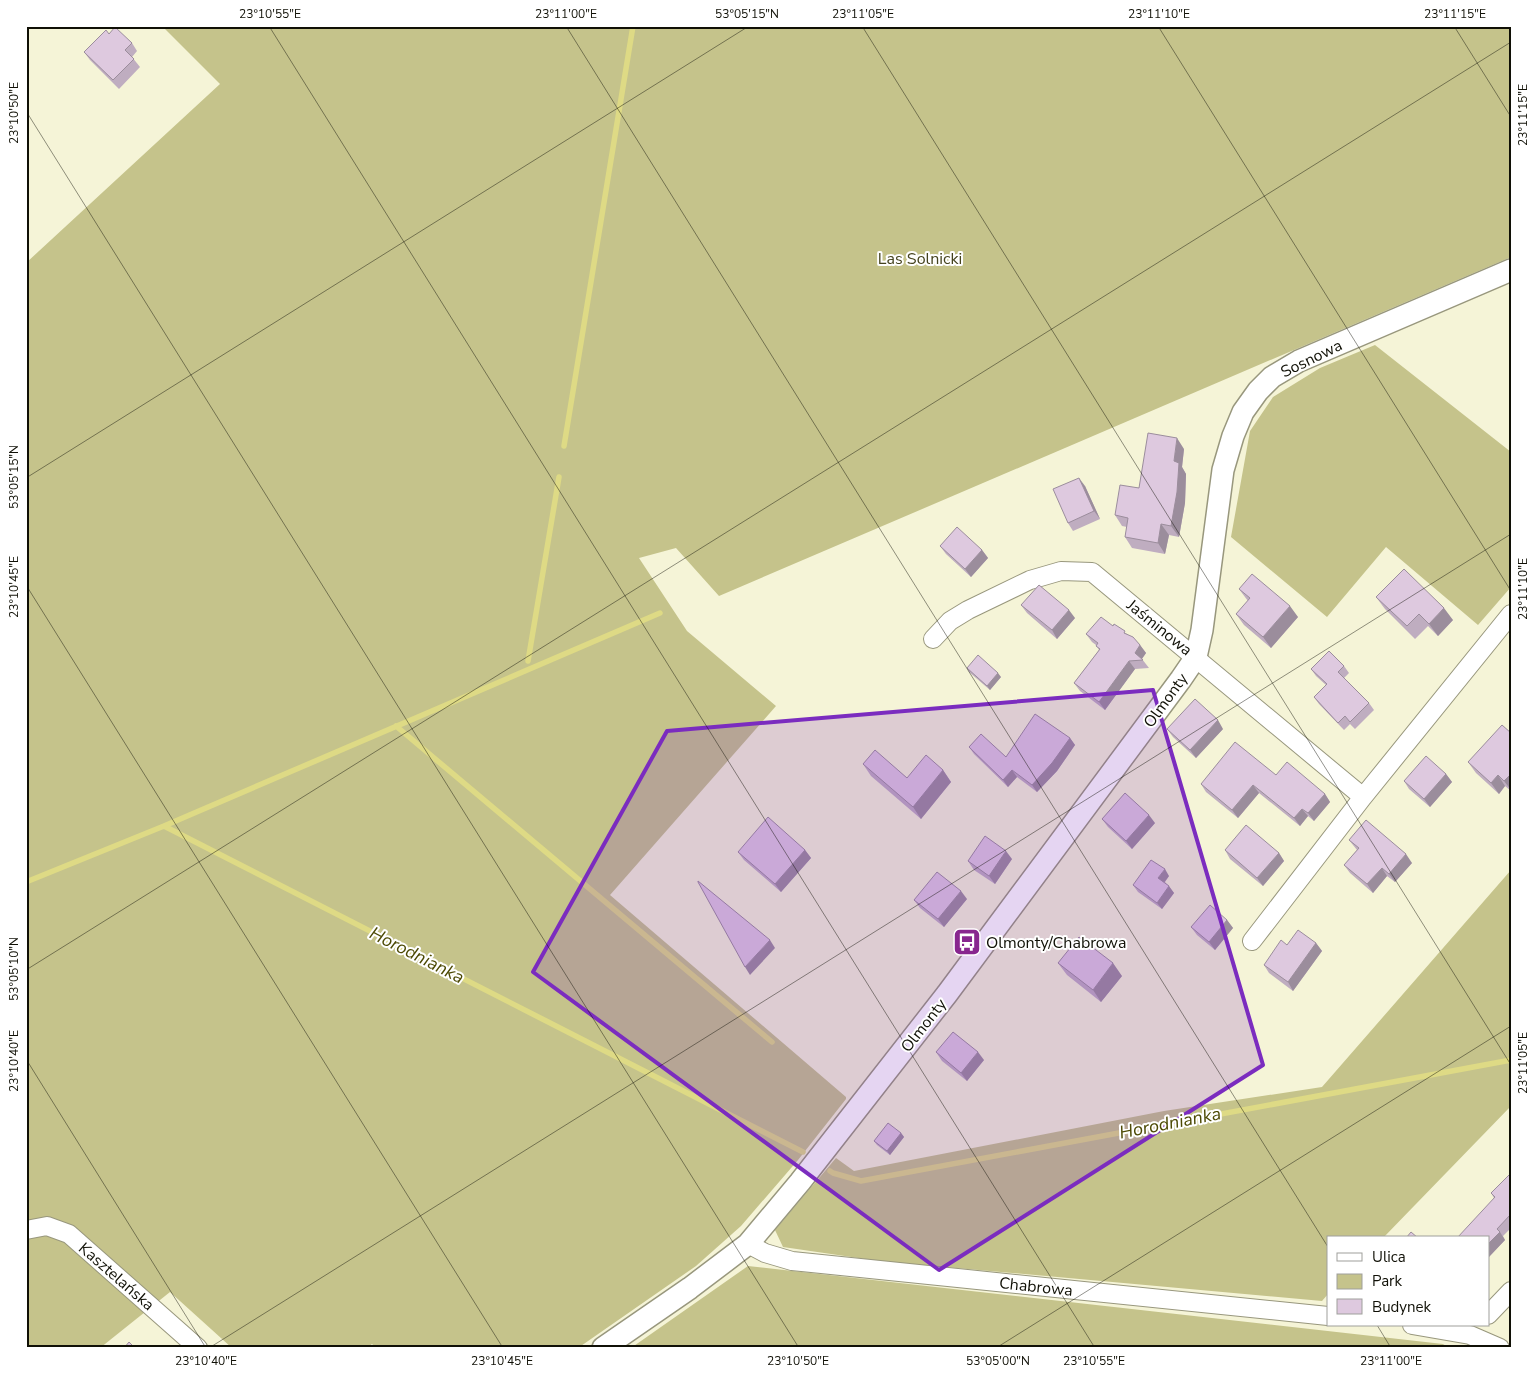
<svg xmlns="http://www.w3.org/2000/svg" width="1537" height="1374" font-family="'Nunito Sans',sans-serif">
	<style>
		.green { fill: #c5c38b }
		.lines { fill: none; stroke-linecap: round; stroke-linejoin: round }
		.stream { stroke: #deda85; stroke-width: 5.5 }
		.minor-casing { stroke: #98977d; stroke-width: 20 }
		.tertiary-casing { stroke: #98977d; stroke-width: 24 }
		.minor { stroke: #fff; stroke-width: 18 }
		.tertiary { stroke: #fff; stroke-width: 21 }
		.wall { fill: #bfadc0 }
		.shaded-wall { fill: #9b8d9c }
		.building { fill: #dec9df; stroke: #9b8d9c }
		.marked { fill: #7b2cbf; fill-opacity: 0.2; stroke: #7b2cbf; stroke-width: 4; stroke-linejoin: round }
		.ticks { fill: none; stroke: #101006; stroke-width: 1; stroke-opacity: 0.45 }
		.labels { text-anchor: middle; stroke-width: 4; stroke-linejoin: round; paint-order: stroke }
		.park-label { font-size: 16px; fill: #44421d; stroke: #fff }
		.street-label { font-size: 16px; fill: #101006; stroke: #fff }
		.poi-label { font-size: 16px; fill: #101006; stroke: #fff; text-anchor: start }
		.water-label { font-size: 18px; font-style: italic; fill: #4c4903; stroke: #fff }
		.neatline { fill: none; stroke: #101006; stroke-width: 2 }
		.ticks-label { font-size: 12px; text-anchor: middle; fill: #101006 }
	</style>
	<rect width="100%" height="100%" fill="#f5f4d7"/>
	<path class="green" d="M162,26H1511V257L719,596L676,548L639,558L687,631L776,706L610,895L846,1097V1099L798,1160L741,1226L696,1266L578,1348H376L372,1344L367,1348H232L170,1292L100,1348H26V263L220,84Z
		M1375,345L1511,452V587L1478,625L1386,547L1327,617L1231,537L1250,431L1273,397L1320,368Z
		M1511,870V1106L1383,1238H1328V1294L1322,1301L879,1261L783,1247L775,1230L836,1158L854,1171L1164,1111L1322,1087Z
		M748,1266L1443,1344L1449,1348H631Z"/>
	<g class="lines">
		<path class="stream" d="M564,446L633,26
			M528,661L559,477
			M396,726L772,1042
			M164,826L660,613
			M26,882L164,826L803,1152
			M830,1171L833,1173L861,1181L1511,1060"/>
		<g class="minor-casing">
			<path id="minor" d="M933,639L950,621L968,610L1030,580L1061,571L1092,572L1363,797
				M1252,941L1363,797L1511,614
				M26,1230L47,1226L69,1234L198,1348
				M748,1244L765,1253L792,1261L1328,1316
				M1488,1315L1511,1291
				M1412,1325L1470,1335L1500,1348"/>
		</g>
		<g class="tertiary-casing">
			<path id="tertiary" d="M603,1348L690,1288L748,1244L800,1182L947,994L1181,679L1196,657L1202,630L1223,470L1233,436L1243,412L1258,391L1272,377L1299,361L1511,270"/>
		</g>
		<use href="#minor" class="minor"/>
		<use href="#tertiary" class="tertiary"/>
	</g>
	<path class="wall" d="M109,34L132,43L137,51L132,57L140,67L119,89L90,60L84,52Z
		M1184,449L1182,467L1186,474L1185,503L1179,537L1169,535L1165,554L1132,548L1125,537L1127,527L1122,526L1115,515L1139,488Z
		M1085,486L1100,519L1073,531L1068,523Z
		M940,546L982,550L988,558L971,577L946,554Z
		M1239,589L1298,617L1271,648L1244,625L1236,614L1248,601Z
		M1376,597L1453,620L1438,636L1428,626L1415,639L1385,609Z
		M1021,605L1075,618L1057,639L1027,613Z
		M1113,626L1127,634L1140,645L1146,653L1142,659L1149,668L1135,669L1105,710L1080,691L1074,683L1099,650L1096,645L1092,642L1086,634Z
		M1344,666L1349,673L1344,678L1369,703L1374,710L1355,729L1350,724L1344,730L1319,704L1314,697L1326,685L1316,676L1311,669Z
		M967,668L1001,677L990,690L969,672Z
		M1167,729H1223L1196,758L1173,737Z
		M1511,733V791L1505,786L1499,794L1476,773L1468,762Z
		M1070,738L1075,745L1057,771L1037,792L1017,777L1008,787L974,754L969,747L1006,757Z
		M863,764L907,778L943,770L951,782L921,819L871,776Z
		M1446,774L1452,782L1430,807L1409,789L1404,781Z
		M1276,775L1325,794L1330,802L1314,821L1308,816L1300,826L1259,793L1238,818L1206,792L1201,784Z
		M1102,819L1155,823L1132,849L1108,827Z
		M1349,840L1412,863L1395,882L1387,876L1373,893L1350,873L1344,865L1357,850Z
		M805,850L811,858L781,892L744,860L738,852Z
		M1225,850L1279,853L1284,861L1263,886L1230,859Z
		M1012,859L995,884L974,870L968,861Z
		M1169,876L1165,882L1174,893L1162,909L1138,892L1133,885Z
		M967,899L944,927L920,908L914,900Z
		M1227,920L1233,928L1215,950L1197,935L1191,927Z
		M1316,943L1322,951L1293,991L1269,973L1264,965L1287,945Z
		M1058,963L1122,976L1101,1002L1067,975Z
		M936,1052L984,1060L967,1081L942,1061Z
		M901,1133L904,1137L890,1155L877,1145L874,1141Z
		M1511,1173V1228L1503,1236L1505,1240L1488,1258L1494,1198L1491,1193Z"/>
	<path class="shaded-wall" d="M1177,438L1184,449L1182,467L1186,474L1185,503L1179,537L1171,526L1174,461Z
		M1079,478L1085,486L1100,519L1094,511Z
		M1161,524L1169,535L1165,554L1158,543Z
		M982,550L988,558L971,577L965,569Z
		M1290,606L1298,617L1271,648L1263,637Z
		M1444,608L1453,620L1438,636L1429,624Z
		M1069,610L1075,618L1057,639L1052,630Z
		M1140,645L1146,653L1141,660L1135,653Z
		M1129,661L1135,669L1105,710L1099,702Z
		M998,673L1001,677L990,690L987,686Z
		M1218,720L1223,729L1196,758L1190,750Z
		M1070,738L1075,745L1057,771L1037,792L1032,785Z
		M943,770L951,782L921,819L913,807Z
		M1012,770L1017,777L1008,787L1003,780Z
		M1446,774L1452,782L1430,807L1424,799Z
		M1511,774V790L1504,781Z
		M1498,775L1505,786L1499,794L1491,783Z
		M1253,785L1259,793L1238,818L1232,810Z
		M1325,794L1330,802L1314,821L1308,813Z
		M1302,809L1308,816L1300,826L1294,818Z
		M1149,815L1155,823L1132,849L1126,841Z
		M805,850L811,858L781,892L775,884Z
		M1006,851L1012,859L995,884L989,876Z
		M1279,853L1284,861L1263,886L1257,878Z
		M1406,854L1412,863L1395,882L1389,874Z
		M1382,868L1387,876L1373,893L1367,884Z
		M1165,869L1169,876L1163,884L1158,878Z
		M1169,886L1174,893L1162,909L1157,903Z
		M961,891L967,899L944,927L938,919Z
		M1227,920L1233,928L1215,950L1209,942Z
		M770,940L775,948L750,975L745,967Z
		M1316,943L1322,951L1293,991L1288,982Z
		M1113,963L1122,976L1101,1002L1093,990Z
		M978,1052L984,1060L967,1081L961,1073Z
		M901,1133L904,1137L890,1155L887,1151Z
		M1500,1232L1505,1240L1488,1258V1244Z"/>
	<path class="building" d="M115,27L132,43L125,50L134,59L113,80L84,52L106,30L109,34Z
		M1148,433L1177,438L1174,461L1179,463L1177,492L1171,526L1161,524L1158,543L1125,537L1128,518L1115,515L1120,485L1139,488Z
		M1079,478L1094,511L1068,523L1053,489Z
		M957,527L982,550L965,569L940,546Z
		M1404,569L1444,608L1429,624L1419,614L1407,626L1376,597Z
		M1252,574L1290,606L1263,637L1236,614L1250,598L1239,589Z
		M1039,585L1069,610L1052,630L1021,605Z
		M1101,617L1113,626L1114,624L1125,631L1124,633L1133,637L1140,645L1135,653L1143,660L1129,661L1099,702L1074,683L1100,649L1096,646L1098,643L1086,634Z
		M1329,651L1344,666L1338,672L1369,703L1350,722L1345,716L1338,723L1314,697L1327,684L1311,669Z
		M978,655L998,673L987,686L967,668Z
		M1195,699L1218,720L1190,750L1167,729Z
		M1035,714L1070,738L1052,763L1032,785L1012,770L1003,780L969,747L981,734L1006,757Z
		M1502,725L1511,733V774L1504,781L1498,775L1491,783L1468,762Z
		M1235,742L1276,775L1287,762L1325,794L1308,813L1302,809L1294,818L1253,785L1232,810L1201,784Z
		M875,750L907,778L926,755L943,770L913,807L863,764Z
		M1426,756L1446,774L1424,799L1404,781Z
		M1125,793L1149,815L1126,841L1102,819Z
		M768,817L805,850L775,884L738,852Z
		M1366,820L1406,854L1389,874L1382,868L1367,884L1344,865L1359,848L1349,840Z
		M1246,825L1279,853L1257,878L1225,850Z
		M985,836L1006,851L989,876L968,861Z
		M1151,860L1165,869L1158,878L1169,886L1157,903L1133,885Z
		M937,872L961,891L938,919L914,900Z
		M698,881L770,940L745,967L698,882Z
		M1210,905L1227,920L1209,942L1191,927Z
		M1298,930L1316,943L1288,982L1264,965L1281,940L1287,945Z
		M1079,937L1113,963L1093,990L1058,963Z
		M953,1032L978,1052L961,1073L936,1052Z
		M888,1123L901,1133L887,1151L874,1141Z
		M1511,1173V1214L1497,1229L1500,1232L1488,1244V1238H1457L1495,1197L1491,1193Z
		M1411,1232L1418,1238H1406Z
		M129,1342L135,1348H124Z"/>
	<path class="marked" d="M1153,690L1263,1065L939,1270L533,972L667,731Z"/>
	<path class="ticks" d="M269,26L1095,1348M566,26L1328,1247M862,26L1511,1065M1158,26L1511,591M1454,26L1511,117M26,111L799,1348M26,478L749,26M26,585L503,1348M26,970L1511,42M26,1059L206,1348M1377,1325L1391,1348M209,1348L1511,534M996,1348L1511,1026"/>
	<defs>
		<g id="bus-square" transform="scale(1.4375)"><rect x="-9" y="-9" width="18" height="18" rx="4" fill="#88268f" stroke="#fff"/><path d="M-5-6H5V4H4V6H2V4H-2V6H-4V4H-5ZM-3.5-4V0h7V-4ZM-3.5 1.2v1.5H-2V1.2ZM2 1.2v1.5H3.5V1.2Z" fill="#fff"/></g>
	</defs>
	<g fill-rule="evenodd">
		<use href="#bus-square" x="967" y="942"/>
	</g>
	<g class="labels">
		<g class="park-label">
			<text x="920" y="264">Las Solnicki</text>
		</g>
		<g class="street-label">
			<text transform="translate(1311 358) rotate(-26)" y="6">Sosnowa</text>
			<text transform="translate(1160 627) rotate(39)" y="6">Jaśminowa</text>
			<text transform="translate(1165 700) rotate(-54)" y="6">Olmonty</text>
			<text transform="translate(923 1025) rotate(-52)" y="6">Olmonty</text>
			<text transform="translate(117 1276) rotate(41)" y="6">Kasztelańska</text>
			<text transform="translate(1036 1286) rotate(6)" y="6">Chabrowa</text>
		</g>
		<g class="poi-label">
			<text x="986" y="948">Olmonty/Chabrowa</text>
		</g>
		<g class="water-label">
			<text transform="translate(417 955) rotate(27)" y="6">Horodnianka</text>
			<text transform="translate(1170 1123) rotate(-11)" y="6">Horodnianka</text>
		</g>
	</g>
	<rect width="1537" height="1374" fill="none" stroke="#ffffff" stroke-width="55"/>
	<rect x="1327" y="1236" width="162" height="90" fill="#ffffff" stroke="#9f9f9b"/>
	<rect x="1337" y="1253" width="25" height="8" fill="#ffffff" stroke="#9f9f9b"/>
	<text x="1372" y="1262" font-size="15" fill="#101006">Ulica</text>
	<rect x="1337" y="1274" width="25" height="15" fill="#c5c38b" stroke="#9f9f9b"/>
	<text x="1372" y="1286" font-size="15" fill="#101006">Park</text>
	<rect x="1337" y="1299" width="25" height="15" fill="#dec9df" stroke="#9f9f9b"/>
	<text x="1372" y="1312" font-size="15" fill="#101006">Budynek</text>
	<rect x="28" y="28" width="1482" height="1318" class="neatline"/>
	<g class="ticks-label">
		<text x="270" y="18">23°10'55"E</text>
		<text x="566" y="18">23°11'00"E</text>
		<text x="747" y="18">53°05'15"N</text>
		<text x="863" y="18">23°11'05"E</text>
		<text x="1159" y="18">23°11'10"E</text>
		<text x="1455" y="18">23°11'15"E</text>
		<text transform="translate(14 113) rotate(-90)" y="4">23°10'50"E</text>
		<text transform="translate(1523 115) rotate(-90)" y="4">23°11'15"E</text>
		<text transform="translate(14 477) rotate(-90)" y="4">53°05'15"N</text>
		<text transform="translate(14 587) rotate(-90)" y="4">23°10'45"E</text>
		<text transform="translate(1523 589) rotate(-90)" y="4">23°11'10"E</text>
		<text transform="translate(14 969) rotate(-90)" y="4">53°05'10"N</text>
		<text transform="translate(14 1061) rotate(-90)" y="4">23°10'40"E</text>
		<text transform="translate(1523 1063) rotate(-90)" y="4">23°11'05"E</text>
		<text x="206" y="1365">23°10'40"E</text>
		<text x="502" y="1365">23°10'45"E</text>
		<text x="798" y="1365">23°10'50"E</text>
		<text x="998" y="1365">53°05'00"N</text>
		<text x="1094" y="1365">23°10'55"E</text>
		<text x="1391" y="1365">23°11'00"E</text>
	</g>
</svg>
